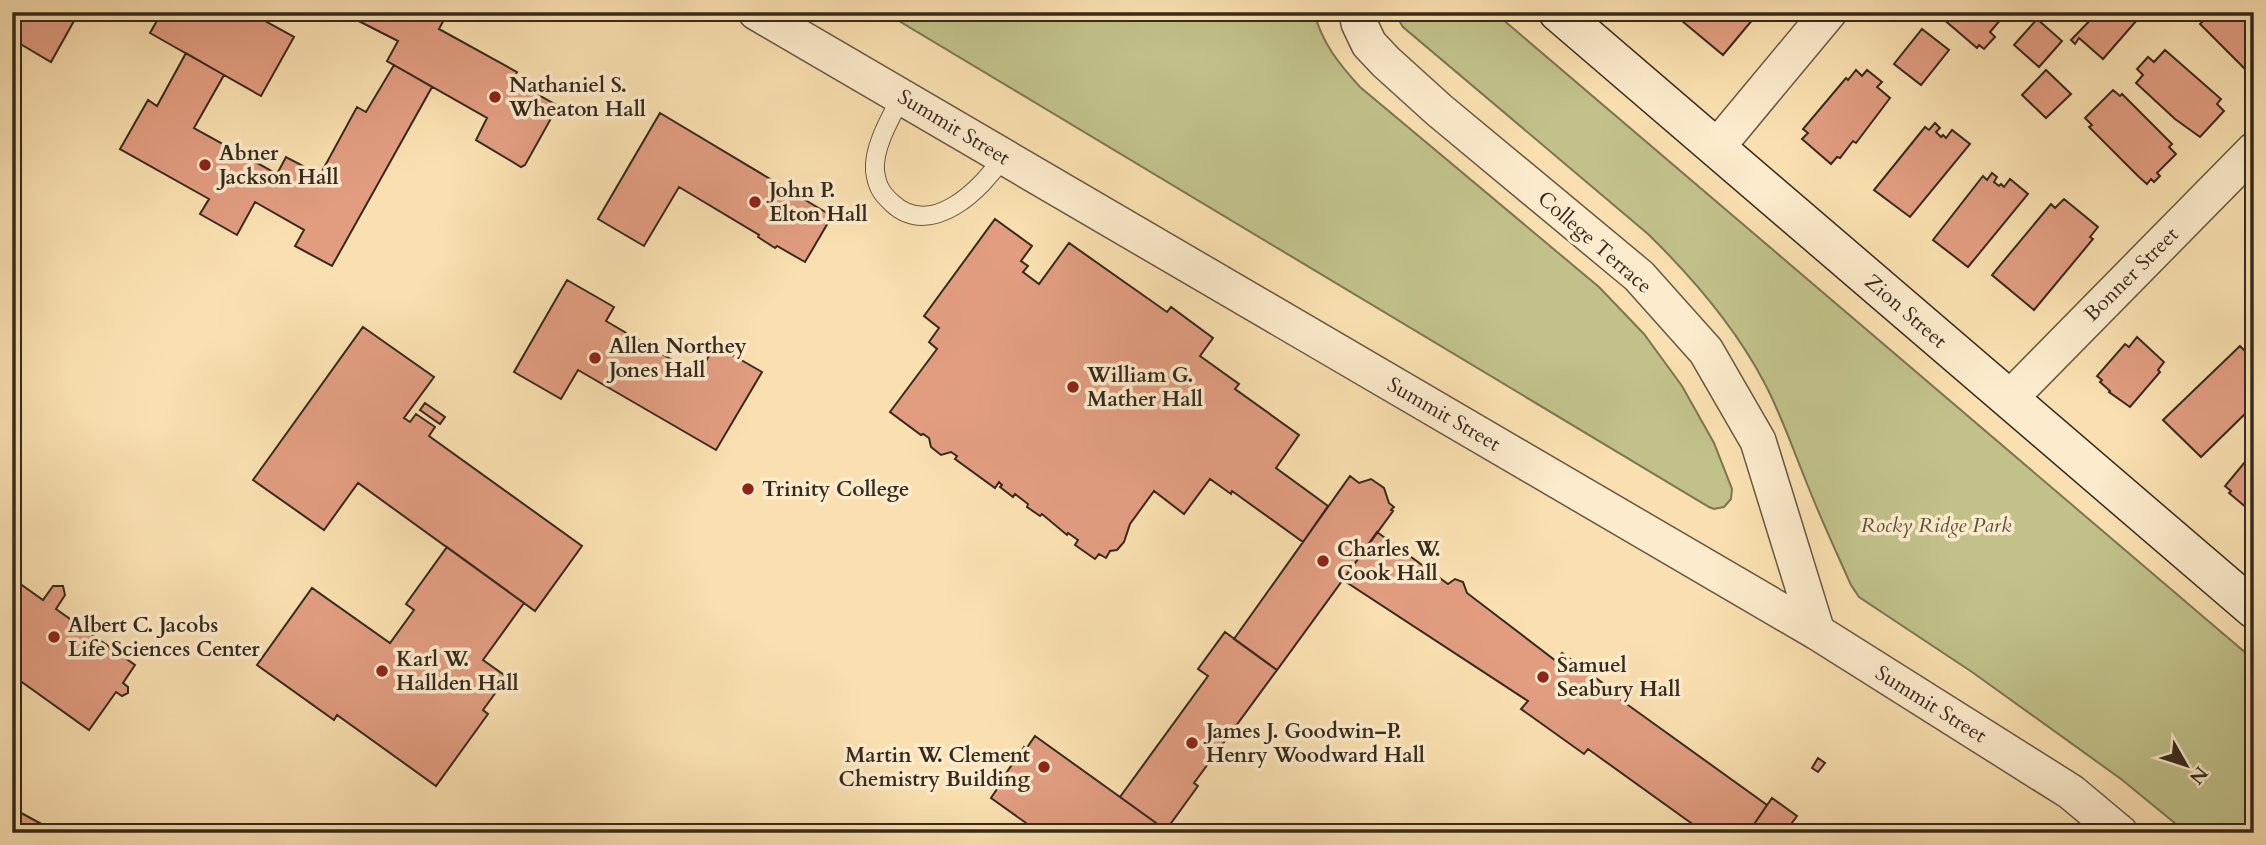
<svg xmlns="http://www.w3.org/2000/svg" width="2266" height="845" font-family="Cardo,serif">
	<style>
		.green { fill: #c1c189; stroke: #7c7554; stroke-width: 2 }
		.building { fill: #e29d81; stroke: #36291e; stroke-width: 2 }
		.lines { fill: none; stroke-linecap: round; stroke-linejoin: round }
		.lane-casing { stroke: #675742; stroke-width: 20 }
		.street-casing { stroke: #675742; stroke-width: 38 }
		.secondary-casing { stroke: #36291e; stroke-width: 41 }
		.lane { stroke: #fcebcc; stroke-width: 18 }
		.street { stroke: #fcebcc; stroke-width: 35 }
		.secondary { stroke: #fcebcc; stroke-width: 38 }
		.poi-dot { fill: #8f2418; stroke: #fcebcc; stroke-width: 2.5 }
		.labels { text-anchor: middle; stroke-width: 7; stroke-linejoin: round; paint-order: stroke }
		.poi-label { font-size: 21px; font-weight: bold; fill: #36291e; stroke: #fcebcc; text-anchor: start }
		.street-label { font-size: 21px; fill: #36291e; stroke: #fcebcc }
		.park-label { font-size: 21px; font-style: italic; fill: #594f39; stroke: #fcebcc }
	</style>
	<rect width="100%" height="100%" fill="#fae0b0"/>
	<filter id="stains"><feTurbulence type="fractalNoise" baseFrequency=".00286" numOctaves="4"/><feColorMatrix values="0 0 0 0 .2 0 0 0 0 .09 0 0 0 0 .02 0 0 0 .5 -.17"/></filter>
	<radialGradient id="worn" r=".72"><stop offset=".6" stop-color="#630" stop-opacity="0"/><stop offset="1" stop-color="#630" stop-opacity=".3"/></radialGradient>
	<path class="green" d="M884,12H1314C1322,43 1339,64 1360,87L1599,287L1644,334L1682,386L1714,443L1732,489L1731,499L1724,507L1714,509L1709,507Z
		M1394,12H1494L2254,660V833H2187L2121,779L1972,672L1859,597L1851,585C1835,549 1818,513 1804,476C1791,444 1780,412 1764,382C1735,327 1692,277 1648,234L1403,27Z"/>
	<path class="building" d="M12,12H79L51,62L12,39Z
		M162,12H249L294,37L261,96L150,33Z
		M341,12H448L439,29L517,72L512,80L558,106L525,165L521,167L476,140L487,118L387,61L398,41Z
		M1675,12H1759L1723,55L1682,21L1684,19Z
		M1935,12H1995L2002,18L1990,32L1995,37L1984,49L1979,45L1977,48Z
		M2098,12H2144L2103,59L2079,38L2075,44L2071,40Z
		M2198,12H2247L2254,19V72L2252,70L2249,73L2200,24L2202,22L2195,15Z
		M2037,19L2062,41L2039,67L2014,45Z
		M1922,29L1949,50L1921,85L1894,64Z
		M2165,50L2221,99L2217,104L2224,111L2200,137L2175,119L2136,83L2143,75L2137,69L2148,57L2154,62Z
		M186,53L224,75L194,128L277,174L286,157L320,175L357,107L366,112L394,65L432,87L332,266L295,246L304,230L255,202L237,235L200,214L209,199L120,149L148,100L157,106Z
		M1856,70L1862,76L1867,70L1882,82L1877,87L1890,98L1856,143L1853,141L1840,158L1837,157L1831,164L1802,139L1808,133L1803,129L1846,78L1848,80Z
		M2046,70L2071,94L2046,118L2022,95Z
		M2113,90L2120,96L2122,94L2172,144L2169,147L2176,154L2157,173L2160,176L2154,182L2151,179L2147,184L2139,177L2089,127L2092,125L2085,118Z
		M660,113L832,216L805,262L777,246L775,248L758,237L759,235L679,187L644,246L598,219Z
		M1935,123L1940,128L1936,132L1941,137L1943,135L1946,138L1952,130L1970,144L1910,217L1874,190L1925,127L1929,130Z
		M1992,173L1997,177L1994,182L1999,186L2001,184L2004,187L2010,179L2028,194L1968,267L1933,240L1983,176L1987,180Z
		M2064,199L2098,227L2090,237L2093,239L2034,310L1992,275L2051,204L2055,208Z
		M995,219L1032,246L1021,261L1028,266L1023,272L1039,284L1069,243L1167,312L1171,307L1213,338L1200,356L1239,384L1235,389L1299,435L1276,468L1328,506L1303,542L1232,491L1231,494L1210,479L1184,514L1154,491L1130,524L1124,542L1117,550L1110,551L1106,558L1099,554L1095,559L1075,545L1078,540L1068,533L1067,535L1042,514L1040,516L1027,507L1028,504L1015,494L1013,497L1000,487L1002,485L999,482L995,488L955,459L957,456L951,452L941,455L931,447L929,438L923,434L921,435L890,412L937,349L929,342L939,328L924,316Z
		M567,280L614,307L606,321L698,375L715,345L762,372L716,450L578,370L561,399L514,372Z
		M363,327L434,377L404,418L410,422L416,414L435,427L429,436L582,546L535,611L358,483L324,530L253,480Z
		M2137,337L2164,362L2158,370L2160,372L2130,407L2109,392L2110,391L2100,382L2102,380L2097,376L2125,344L2129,347Z
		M2240,346L2254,360V405L2201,457L2163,420Z
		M425,403L445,417L440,424L420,410Z
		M2254,451V514L2229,493L2231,491L2225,486Z
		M1350,476L1359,483L1371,479L1384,488L1389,503L1394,507L1391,510L1393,511L1277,670L1234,639Z
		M1377,532L1448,584L1455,579L1463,582L1467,593L1556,661L1562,653L1623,698L1621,700L1767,805L1748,833H1705L1588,749L1584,754L1521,709L1528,701L1343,580Z
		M447,547L524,603L483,660L507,677L483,710L488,714L436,786L337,715L334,720L257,665L312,588L390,643L414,610L406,604Z
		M12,578L43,600L53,586H63L65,595L56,609L135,665L123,683L128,687V693L122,696L116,692L89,730L12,675Z
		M1225,632L1277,670L1194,783L1198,786L1166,830L1120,797L1208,676L1198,669Z
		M1035,736L1166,830L1170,833H1040L991,798L999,786L998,785L1024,747L1026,749Z
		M1818,758L1825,763L1818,772L1812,768Z
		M1772,798L1797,816L1789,827L1796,833H1748Z
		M12,808L58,833H12Z"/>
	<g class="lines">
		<g class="lane-casing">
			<path id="lane" d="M902,96C891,117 873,147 875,171C877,186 881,193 892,203C931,240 982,189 1004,156"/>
		</g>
		<g class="street-casing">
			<path id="street" d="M756,12L1817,632L2071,792L2120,833
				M1357,12L1359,23L1369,44L1386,62L1439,110L1639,276L1706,351L1758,441L1817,632
				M1716,148L1829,12
				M2009,399L2254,150"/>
		</g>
		<g class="secondary-casing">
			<path id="secondary" d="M1558,12L2254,609"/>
		</g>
		<use href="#lane" class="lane"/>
		<use href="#street" class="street"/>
		<use href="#secondary" class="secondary"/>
	</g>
	<g class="poi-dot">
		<circle cx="495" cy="97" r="7"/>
		<circle cx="205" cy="165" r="7"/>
		<circle cx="755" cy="202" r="7"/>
		<circle cx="595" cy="358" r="7"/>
		<circle cx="1073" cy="387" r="7"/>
		<circle cx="748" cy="489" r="7"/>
		<circle cx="1323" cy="561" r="7"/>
		<circle cx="54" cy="637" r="7"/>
		<circle cx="382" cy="671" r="7"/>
		<circle cx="1543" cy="677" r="7"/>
		<circle cx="1192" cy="743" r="7"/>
		<circle cx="1044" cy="767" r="7"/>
	</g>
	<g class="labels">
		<g class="poi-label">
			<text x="509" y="92">Nathaniel S.<tspan x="509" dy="24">Wheaton Hall</tspan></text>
			<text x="219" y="160">Abner<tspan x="219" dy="24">Jackson Hall</tspan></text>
			<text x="769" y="197">John P.<tspan x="769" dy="24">Elton Hall</tspan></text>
			<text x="609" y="353">Allen Northey<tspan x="609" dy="24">Jones Hall</tspan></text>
			<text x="1087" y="382">William G.<tspan x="1087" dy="24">Mather Hall</tspan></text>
			<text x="762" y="496">Trinity College</text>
			<text x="1337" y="556">Charles W.<tspan x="1337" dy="24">Cook Hall</tspan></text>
			<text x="68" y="632">Albert C. Jacobs<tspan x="68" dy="24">Life Sciences Center</tspan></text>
			<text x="396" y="666">Karl W.<tspan x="396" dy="24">Hallden Hall</tspan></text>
			<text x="1557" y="672">Samuel<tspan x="1557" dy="24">Seabury Hall</tspan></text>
			<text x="1206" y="738">James J. Goodwin–P.<tspan x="1206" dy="24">Henry Woodward Hall</tspan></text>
			<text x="1030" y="762" text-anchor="end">Martin W. Clement<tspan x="1030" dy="24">Chemistry Building</tspan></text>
		</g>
		<g class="street-label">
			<text transform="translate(954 127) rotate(31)" y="7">Summit Street</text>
			<text transform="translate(1595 242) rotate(41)" y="7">College Terrace</text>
			<text transform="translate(2131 274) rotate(-45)" y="7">Bonner Street</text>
			<text transform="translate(1906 311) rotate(41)" y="7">Zion Street</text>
			<text transform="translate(1444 414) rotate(30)" y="7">Summit Street</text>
			<text transform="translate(1931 704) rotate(32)" y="7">Summit Street</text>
		</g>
		<g class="park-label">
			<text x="1936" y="532">Rocky Ridge Park</text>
		</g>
	</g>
	<rect width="2266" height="845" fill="none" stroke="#fae0b0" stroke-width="42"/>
	<rect x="14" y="14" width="2238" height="817" fill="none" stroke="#36291e" stroke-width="3.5"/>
	<rect x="21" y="21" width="2224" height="803" fill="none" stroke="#36291e" stroke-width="2"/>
	<g transform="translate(2186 765) rotate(129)" stroke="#fcebcc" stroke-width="5" paint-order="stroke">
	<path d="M0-5L12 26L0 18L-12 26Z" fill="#36291e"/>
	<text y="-10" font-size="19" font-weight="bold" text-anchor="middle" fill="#36291e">N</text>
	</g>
	<rect width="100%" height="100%" filter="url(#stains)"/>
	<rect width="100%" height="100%" fill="url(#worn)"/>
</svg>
